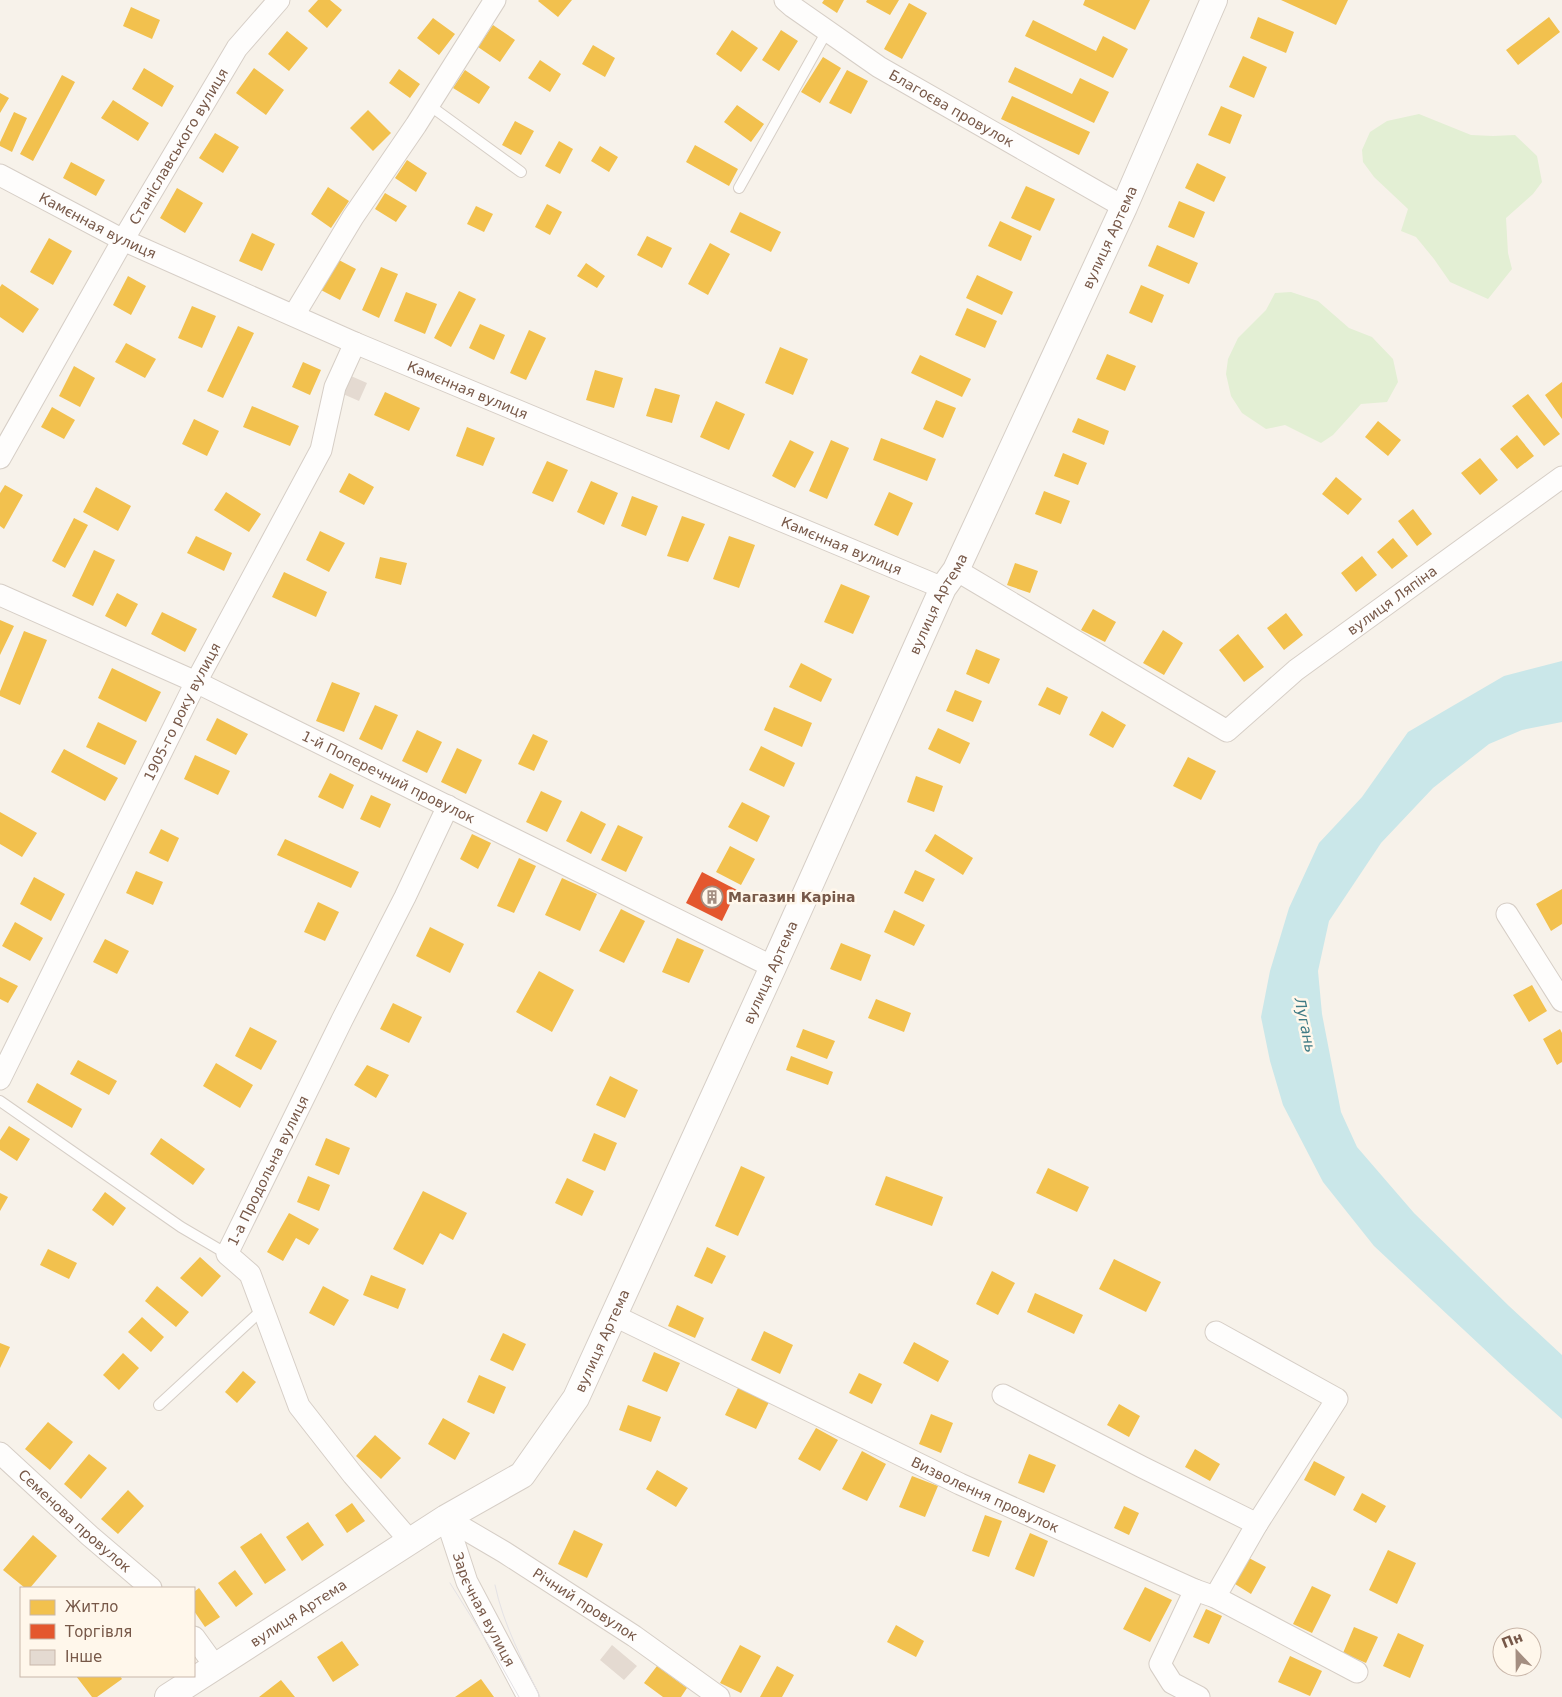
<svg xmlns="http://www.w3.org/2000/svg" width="1562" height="1697" font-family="'DejaVu Sans',sans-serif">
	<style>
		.green { fill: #e3efd4 }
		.water { fill: #cae7e9 }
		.homes { fill: #f2c14e }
		.shops { fill: #e4572e }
		.building { fill: #e4dad1 }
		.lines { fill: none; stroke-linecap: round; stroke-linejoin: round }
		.service-casing { stroke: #d6cec6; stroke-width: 12 }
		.minor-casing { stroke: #d6cec6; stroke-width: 23 }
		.tertiary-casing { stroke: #d6cec6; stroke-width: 28 }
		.service { stroke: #fefdfc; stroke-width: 10 }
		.minor { stroke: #fefdfc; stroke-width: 21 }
		.tertiary { stroke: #fefdfc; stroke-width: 26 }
		.tram { stroke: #e4e2e5; stroke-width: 1 }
		.labels { text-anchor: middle; stroke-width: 5; stroke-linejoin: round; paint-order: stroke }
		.street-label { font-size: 14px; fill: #775848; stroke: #fff7eb }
		.poi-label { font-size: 14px; font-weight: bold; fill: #775848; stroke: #fff7eb; text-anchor: start }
		.water-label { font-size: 15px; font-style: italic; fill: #3e7a84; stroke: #fff7eb }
	</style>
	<rect width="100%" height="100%" fill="#f7f2ea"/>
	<path class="green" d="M1419,114L1471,135L1493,136L1515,135L1537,156L1542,182L1533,194L1506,218L1508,253L1512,269L1488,299L1450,282L1434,259L1416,237L1401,231L1408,209L1374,177L1363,162L1362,150L1370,132L1387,121Z
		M1291,292L1318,301L1349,328L1372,337L1393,359L1398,382L1387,402L1361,404L1333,435L1321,443L1285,425L1266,429L1242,413L1231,396L1226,374L1228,359L1238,338L1266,310L1275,293Z"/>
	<path class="water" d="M1562,661V722L1522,730L1489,744L1433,788L1381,843L1329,921L1318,971L1322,1014L1341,1112L1357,1147L1414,1213L1509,1306L1562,1355V1419L1510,1373L1374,1246L1323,1182L1283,1105L1270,1061L1261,1017L1270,971L1289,908L1319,843L1362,797L1408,732L1504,676Z"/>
	<path class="homes" d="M318,0H330L342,10L327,28L308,11Z
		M539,0H572L558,17L538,1Z
		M824,0H844L837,13L822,3Z
		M867,0H899L890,15L866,2Z
		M1085,0H1150L1135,30L1083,5Z
		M1281,0H1348L1336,25Z
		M909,3L927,13L902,59L884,49Z
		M131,7L160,20L152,39L123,26Z
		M1258,17L1294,32L1286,53L1250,38Z
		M1549,17L1560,32L1518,65L1506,50Z
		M433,18L455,34L439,55L417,38Z
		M1033,20L1096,51L1103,36L1128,49L1113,78L1025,36Z
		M493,25L515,40L500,62L478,47Z
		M732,30L758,48L741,72L716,54Z
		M781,30L798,41L779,71L762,60Z
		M287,31L308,48L289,71L268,54Z
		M593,45L615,58L605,77L582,64Z
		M1243,56L1267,67L1254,98L1229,87Z
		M823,57L841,68L820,103L801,92Z
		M540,60L561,74L550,92L528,78Z
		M1015,67L1072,94L1080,78L1109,92L1094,123L1008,82Z
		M144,68L174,86L162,107L132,89Z
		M254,68L284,90L266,115L236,93Z
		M399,69L420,84L410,98L389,83Z
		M465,70L490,87L479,104L453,88Z
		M847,70L868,81L851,114L829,103Z
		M62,75L75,82L33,161L20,154Z
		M0,93L9,98L0,113Z
		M1012,96L1090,132L1079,155L1001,119Z
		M113,100L149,123L138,141L101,118Z
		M737,105L764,124L751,142L724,122Z
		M1221,106L1242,115L1230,144L1208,135Z
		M368,110L391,133L373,151L350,128Z
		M14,112L27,118L12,152L0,146V142Z
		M515,121L534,131L521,155L502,145Z
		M215,133L239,147L223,173L199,158Z
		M559,141L573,149L560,174L545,166Z
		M695,145L738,169L729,186L686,162Z
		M600,146L618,157L609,172L591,161Z
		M407,160L427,173L416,192L395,178Z
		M71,162L105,180L96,196L63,178Z
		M1197,163L1226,177L1214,202L1185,188Z
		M1026,186L1055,199L1040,231L1011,218Z
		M328,187L349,201L331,228L311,214Z
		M177,188L203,203L185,233L160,218Z
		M385,193L407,206L396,222L375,209Z
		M1179,201L1205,212L1194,238L1168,227Z
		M547,204L562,212L550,235L535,227Z
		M476,206L493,214L484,232L467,224Z
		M740,212L781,232L771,252L730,232Z
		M1000,221L1032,236L1021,261L988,246Z
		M252,233L275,244L262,271L239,261Z
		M647,236L672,248L662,268L637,255Z
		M49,238L72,251L53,285L30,272Z
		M710,243L730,254L708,295L688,284Z
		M1157,245L1198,263L1189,284L1148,266Z
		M337,259L356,269L340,300L321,290Z
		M586,263L605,276L597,288L577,276Z
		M381,267L398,274L379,318L362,310Z
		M977,275L1013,292L1002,315L966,298Z
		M128,276L146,286L131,315L113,305Z
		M2,284L39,309L23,333L0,317V287Z
		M1141,285L1164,295L1152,323L1129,313Z
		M459,291L476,299L451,347L434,338Z
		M406,292L437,304L425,334L394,321Z
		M192,306L216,316L202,348L178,338Z
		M967,308L997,321L985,348L955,335Z
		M480,324L505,335L494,360L469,348Z
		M238,326L254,333L223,398L207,391Z
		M529,330L546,338L526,380L510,373Z
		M126,343L156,359L145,378L115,362Z
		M780,347L808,359L793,395L765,383Z
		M1107,354L1136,366L1125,391L1096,379Z
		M920,355L971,379L962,397L911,373Z
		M303,362L321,370L310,395L292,387Z
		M74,366L95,378L80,407L59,396Z
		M595,370L623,378L614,408L586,400Z
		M1562,382V419L1545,395Z
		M655,388L680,395L672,423L646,416Z
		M385,392L420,408L409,431L374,415Z
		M1528,394L1560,434L1544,446L1512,406Z
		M936,400L956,408L943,438L923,429Z
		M716,401L745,414L729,450L700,437Z
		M252,406L299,426L290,446L243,427Z
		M52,407L75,420L64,439L41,427Z
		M1078,418L1109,431L1104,445L1072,432Z
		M194,419L219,431L207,456L182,444Z
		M1378,421L1401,440L1388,456L1365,437Z
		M467,427L495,438L483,466L456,456Z
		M1517,435L1534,456L1517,469L1500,449Z
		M881,438L936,459L927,481L873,460Z
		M790,440L814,452L795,488L772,476Z
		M831,440L849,448L827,499L809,491Z
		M1063,453L1087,463L1078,485L1054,476Z
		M1480,458L1498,480L1480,495L1461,473Z
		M547,461L568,470L553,502L532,493Z
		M349,473L374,487L364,505L339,492Z
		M1336,477L1362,499L1348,515L1322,494Z
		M591,481L618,493L604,525L577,512Z
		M5,485L23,495L4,529L0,526V493Z
		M96,487L131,506L118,531L83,512Z
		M1044,491L1070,501L1061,524L1035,514Z
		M226,492L261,514L249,532L214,510Z
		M889,492L913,503L898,536L874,525Z
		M632,496L658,506L646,536L621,526Z
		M1413,509L1432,534L1417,546L1398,521Z
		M682,516L705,524L688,562L667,556Z
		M74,518L88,525L65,568L52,561Z
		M320,531L345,543L329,572L306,560Z
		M196,536L232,553L224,571L187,553Z
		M729,536L755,545L739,588L713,579Z
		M1393,538L1408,556L1392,569L1377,552Z
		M94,550L115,560L93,606L72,596Z
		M1362,556L1377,575L1356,592L1341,573Z
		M380,557L407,563L401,585L375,578Z
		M1015,563L1038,571L1030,593L1007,585Z
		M284,572L327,592L316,617L272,597Z
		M841,584L870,596L853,634L824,622Z
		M117,593L138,604L126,627L105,616Z
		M1093,609L1116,622L1105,642L1081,630Z
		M162,612L197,629L185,652L151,634Z
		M1286,613L1303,635L1284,650L1267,628Z
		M0,620L14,626L0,655Z
		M1163,630L1183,643L1164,675L1143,663Z
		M24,631L47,640L20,705L0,696V691Z
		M1238,634L1264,667L1244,682L1219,650Z
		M976,649L1000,659L989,684L966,674Z
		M801,663L832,679L821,702L789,687Z
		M112,668L161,692L146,722L98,698Z
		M332,682L360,693L344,732L316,721Z
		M1047,687L1068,697L1060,715L1038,705Z
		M955,690L982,701L973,722L946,711Z
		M375,705L398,715L382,750L359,739Z
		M774,707L812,723L802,747L764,730Z
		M1102,711L1126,725L1113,748L1089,735Z
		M217,718L248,734L236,755L206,740Z
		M98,722L137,741L125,765L86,747Z
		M938,728L970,743L960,764L928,749Z
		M417,730L442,742L427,773L402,761Z
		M533,734L548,741L534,771L518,764Z
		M761,746L795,763L784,787L749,770Z
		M457,748L482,760L466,794L441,782Z
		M64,749L118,778L105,801L51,772Z
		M195,755L230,771L218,795L184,779Z
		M1188,757L1216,771L1201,800L1173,786Z
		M330,773L354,785L343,809L318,797Z
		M916,776L943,786L934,812L907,802Z
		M541,791L562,801L547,832L526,822Z
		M371,795L391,804L380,828L360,819Z
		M742,802L770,816L757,842L728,827Z
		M581,811L606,824L591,854L566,841Z
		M0,812L37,833L22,857L0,844Z
		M618,825L643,837L626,872L601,860Z
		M161,829L179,838L168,862L149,853Z
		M472,834L491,843L478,869L460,859Z
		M935,834L973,858L963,875L925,851Z
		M285,839L359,872L351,888L277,855Z
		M730,846L755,859L741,885L716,872Z
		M519,858L536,866L514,913L497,906Z
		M915,870L935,879L923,902L904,893Z
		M136,871L163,882L153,905L126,893Z
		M34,877L65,894L51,921L20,904Z
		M562,878L597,894L580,931L545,915Z
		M1562,889V924L1551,931L1536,904Z
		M318,902L339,912L325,941L304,932Z
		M621,909L645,921L624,963L599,951Z
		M894,910L925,925L914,946L884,932Z
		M15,922L43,938L30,961L2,946Z
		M430,927L464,944L450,973L416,956Z
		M677,938L704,950L689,983L662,972Z
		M105,939L129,951L117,974L93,962Z
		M841,943L871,955L861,981L830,969Z
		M539,971L574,990L552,1032L516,1012Z
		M0,977L18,986L8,1003L0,999Z
		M1532,985L1547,1011L1529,1022L1513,995Z
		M876,999L911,1013L904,1032L868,1018Z
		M393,1003L422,1017L409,1043L380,1029Z
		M250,1027L277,1041L261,1070L235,1056Z
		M803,1029L835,1041L827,1059L796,1047Z
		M1560,1029L1562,1033V1062L1557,1065L1543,1039Z
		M791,1056L833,1072L828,1085L786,1070Z
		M78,1060L117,1081L109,1095L70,1074Z
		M216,1063L253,1085L240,1108L203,1086Z
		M367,1065L389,1075L376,1098L354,1085Z
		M610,1076L638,1090L625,1118L596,1105Z
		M37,1083L82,1109L72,1128L27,1102Z
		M9,1126L30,1139L17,1161L0,1150V1140Z
		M594,1133L617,1143L605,1171L582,1161Z
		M161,1138L205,1169L193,1185L150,1154Z
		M326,1138L350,1148L339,1175L315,1165Z
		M741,1166L765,1177L738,1236L715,1226Z
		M1048,1168L1089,1187L1077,1212L1036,1193Z
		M308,1176L330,1185L319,1211L297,1202Z
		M886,1176L943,1197L932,1226L875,1205Z
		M567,1178L594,1191L582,1216L555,1203Z
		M423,1191L467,1213L453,1240L440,1233L423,1265L393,1249Z
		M105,1192L126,1208L113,1226L92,1210Z
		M0,1193L8,1197L0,1211Z
		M289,1213L319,1229L309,1245L296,1238L283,1261L267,1252Z
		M707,1247L726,1256L712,1284L694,1276Z
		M48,1249L77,1263L69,1279L40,1265Z
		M200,1257L221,1276L202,1297L180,1278Z
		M1114,1259L1161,1282L1146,1312L1099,1289Z
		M992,1271L1015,1283L998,1315L976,1304Z
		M371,1275L406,1289L398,1309L363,1295Z
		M157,1286L189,1312L176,1327L145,1301Z
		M323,1286L349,1300L334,1326L309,1313Z
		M1035,1293L1083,1315L1074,1334L1027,1312Z
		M677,1305L704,1318L695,1338L668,1326Z
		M142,1317L164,1337L151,1352L128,1332Z
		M764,1331L793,1345L780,1374L751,1360Z
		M503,1333L526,1344L513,1371L490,1360Z
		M914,1342L949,1361L938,1382L903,1363Z
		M0,1343L10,1347L0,1368Z
		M654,1352L680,1363L667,1392L642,1381Z
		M123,1353L139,1368L119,1390L103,1375Z
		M243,1371L256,1382L237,1403L225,1392Z
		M859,1373L882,1384L872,1404L849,1393Z
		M479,1375L506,1387L494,1414L467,1402Z
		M738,1388L769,1402L756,1429L725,1415Z
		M1119,1404L1140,1416L1129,1437L1107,1425Z
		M628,1405L661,1417L651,1442L619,1430Z
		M931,1414L953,1423L941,1453L919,1444Z
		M443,1418L470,1433L455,1460L428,1444Z
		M48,1422L73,1442L50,1470L25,1449Z
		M816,1428L838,1440L820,1471L798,1459Z
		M375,1435L401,1458L381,1479L356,1456Z
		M1195,1449L1220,1464L1210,1481L1185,1467Z
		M862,1451L886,1464L867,1501L842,1489Z
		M89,1454L107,1468L81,1499L64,1484Z
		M1029,1454L1056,1465L1044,1493L1018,1483Z
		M1314,1461L1345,1477L1335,1496L1304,1480Z
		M657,1470L688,1488L676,1507L646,1489Z
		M912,1476L938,1486L925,1517L899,1507Z
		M128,1490L144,1506L118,1534L101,1519Z
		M1362,1493L1386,1506L1376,1523L1353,1510Z
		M352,1503L365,1521L347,1533L335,1515Z
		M1124,1506L1139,1513L1129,1535L1114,1528Z
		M985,1515L1002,1521L989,1557L972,1551Z
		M308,1522L324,1545L302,1561L286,1537Z
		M574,1530L603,1544L587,1578L558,1564Z
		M261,1533L286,1570L265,1584L240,1547Z
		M1030,1533L1048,1541L1034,1577L1015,1569Z
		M33,1535L57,1556L30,1588H25L3,1570Z
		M1388,1550L1416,1563L1397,1604L1369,1590Z
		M1249,1558L1266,1567L1251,1594L1235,1584Z
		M235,1570L253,1594L236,1607L218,1583Z
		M1312,1586L1331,1595L1312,1633L1293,1624Z
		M1145,1587L1172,1600L1150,1642L1123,1629Z
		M199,1588L220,1617L205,1627L194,1611V1592Z
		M1206,1609L1222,1616L1209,1644L1193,1637Z
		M896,1625L924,1641L916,1657L887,1642Z
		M1354,1627L1378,1637L1366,1663L1343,1653Z
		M1398,1633L1424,1645L1410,1678L1383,1666Z
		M342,1641L359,1665L333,1682L317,1657Z
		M740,1645L761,1656L741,1693L720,1683Z
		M1290,1656L1322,1671L1310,1696L1278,1682Z
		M657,1666L687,1688L681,1697H663L644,1683Z
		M777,1666L794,1675L782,1697H760Z
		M76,1676H120L122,1679L97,1697H92Z
		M481,1679L494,1697H455Z
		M281,1680L295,1697H259Z"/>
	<path class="shops" d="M702,872L737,890L722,921L686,903Z"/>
	<path class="building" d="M351,376L367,383L359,401L343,394Z
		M612,1645L637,1666L624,1680L600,1660Z"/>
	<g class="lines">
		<g class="service-casing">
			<path id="service" d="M429,105L521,172
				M739,188L827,31
				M0,1101L181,1227L227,1254
				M159,1405L263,1309"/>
		</g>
		<g class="minor-casing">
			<g id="minor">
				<path id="s1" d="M785,0L793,7L879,67L1124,207"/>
				<path id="s2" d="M0,175L123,240L355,343L943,588"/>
				<path d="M294,315L353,217L416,125L495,0"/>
				<path id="s3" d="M0,458L123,240L237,48L279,0"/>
				<path id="s4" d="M956,570L1227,731L1296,670L1562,477"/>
				<path id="s5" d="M0,595L196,682L773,967"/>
				<path d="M1507,914L1562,1001"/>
				<path id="s6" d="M0,1079L196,682L321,450L335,387L355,343"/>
				<path id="s7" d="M615,1316L960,1484L1195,1590L1215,1597L1357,1672"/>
				<path d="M1003,1395L1142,1467L1257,1524"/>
				<path id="s8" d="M0,1453L90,1536L151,1588"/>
				<path id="s9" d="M446,1518L504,1552L634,1636L719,1697"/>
				<path id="s10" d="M446,1518L467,1582L528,1697"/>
				<path id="s11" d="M410,1541L353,1475L299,1406L250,1274L227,1254L342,1020L405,897L448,806"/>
				<path d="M1195,1590L1160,1664L1172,1683L1199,1697"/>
				<path d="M1215,1597L1257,1524L1337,1399L1216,1332"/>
				<path d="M194,1637L215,1666"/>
			</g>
		</g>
		<g class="tertiary-casing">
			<g id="tertiary">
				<path id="s12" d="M168,1697L446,1518L522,1475L576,1398L773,967L943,588L956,570L1124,207L1214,0"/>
			</g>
		</g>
		<use href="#service" class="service"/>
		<use href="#minor" class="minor"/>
		<use href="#tertiary" class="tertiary"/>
		<path class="tram" d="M450,1583L497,1658L519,1697
			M495,1585C503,1624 523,1661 540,1697"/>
	</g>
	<defs>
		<g id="building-ring" transform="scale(1.125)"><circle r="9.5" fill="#fff7eb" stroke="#a48e81" stroke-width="1.5"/><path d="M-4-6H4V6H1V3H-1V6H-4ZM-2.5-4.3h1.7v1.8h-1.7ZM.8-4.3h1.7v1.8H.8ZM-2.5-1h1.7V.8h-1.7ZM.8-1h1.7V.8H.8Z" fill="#a48e81"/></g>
	</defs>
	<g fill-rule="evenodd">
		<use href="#building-ring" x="712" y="897"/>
	</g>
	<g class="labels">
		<g class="street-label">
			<text dy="5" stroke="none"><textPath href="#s1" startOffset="199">Благоєва провулок</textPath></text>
			<text dy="5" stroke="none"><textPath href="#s3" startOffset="359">Станіславського вулиця</textPath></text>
			<text dy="5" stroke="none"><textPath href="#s2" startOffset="110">Камєнная вулиця</textPath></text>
			<text dy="5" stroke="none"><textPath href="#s12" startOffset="1790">вулиця Артема</textPath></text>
			<text dy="5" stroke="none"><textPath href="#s2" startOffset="515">Камєнная вулиця</textPath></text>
			<text dy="5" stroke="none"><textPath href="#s2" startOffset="920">Камєнная вулиця</textPath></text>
			<text dy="5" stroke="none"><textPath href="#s4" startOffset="526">вулиця Ляпіна</textPath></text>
			<text dy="5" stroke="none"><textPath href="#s12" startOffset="1385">вулиця Артема</textPath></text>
			<text dy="5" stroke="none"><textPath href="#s6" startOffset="410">1905-го року вулиця</textPath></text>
			<text dy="5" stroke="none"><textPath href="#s5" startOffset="429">1-й Поперечний провулок</textPath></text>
			<text dy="5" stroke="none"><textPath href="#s12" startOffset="980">вулиця Артема</textPath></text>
			<text dy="5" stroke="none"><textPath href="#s11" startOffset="439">1-а Продольна вулиця</textPath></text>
			<text dy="5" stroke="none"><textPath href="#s12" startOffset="575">вулиця Артема</textPath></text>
			<text dy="5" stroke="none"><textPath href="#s7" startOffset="411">Визволення провулок</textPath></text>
			<text dy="5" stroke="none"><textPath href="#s8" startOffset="101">Семенова провулок</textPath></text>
			<text dy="5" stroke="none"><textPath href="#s9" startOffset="164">Річний провулок</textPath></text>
			<text dy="5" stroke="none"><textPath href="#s10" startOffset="99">Зарєчная вулиця</textPath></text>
			<text dy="5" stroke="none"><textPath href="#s12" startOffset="155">вулиця Артема</textPath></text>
		</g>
		<g class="poi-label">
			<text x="728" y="902">Магазин Каріна</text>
		</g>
		<g class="water-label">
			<text transform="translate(1305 1025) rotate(78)" y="5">Лугань</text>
		</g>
	</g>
	<rect x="20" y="1587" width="175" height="90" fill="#fff7eb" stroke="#c9b7aa"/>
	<rect x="30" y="1600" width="25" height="15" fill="#f2c14e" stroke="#c9b7aa"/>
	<text x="65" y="1612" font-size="15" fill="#775848">Житло</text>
	<rect x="30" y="1624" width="25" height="15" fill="#e4572e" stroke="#c9b7aa"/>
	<text x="65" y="1637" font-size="15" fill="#775848">Торгівля</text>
	<rect x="30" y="1650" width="25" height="15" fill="#e4dad1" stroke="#c9b7aa"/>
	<text x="65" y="1662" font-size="15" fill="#775848">Інше</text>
	<g transform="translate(1517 1652) rotate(338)"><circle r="24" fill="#fff7eb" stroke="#c9b7aa"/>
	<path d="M0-4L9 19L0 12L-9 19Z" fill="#a48e81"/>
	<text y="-8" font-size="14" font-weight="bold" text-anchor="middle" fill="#775848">Пн</text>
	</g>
</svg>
